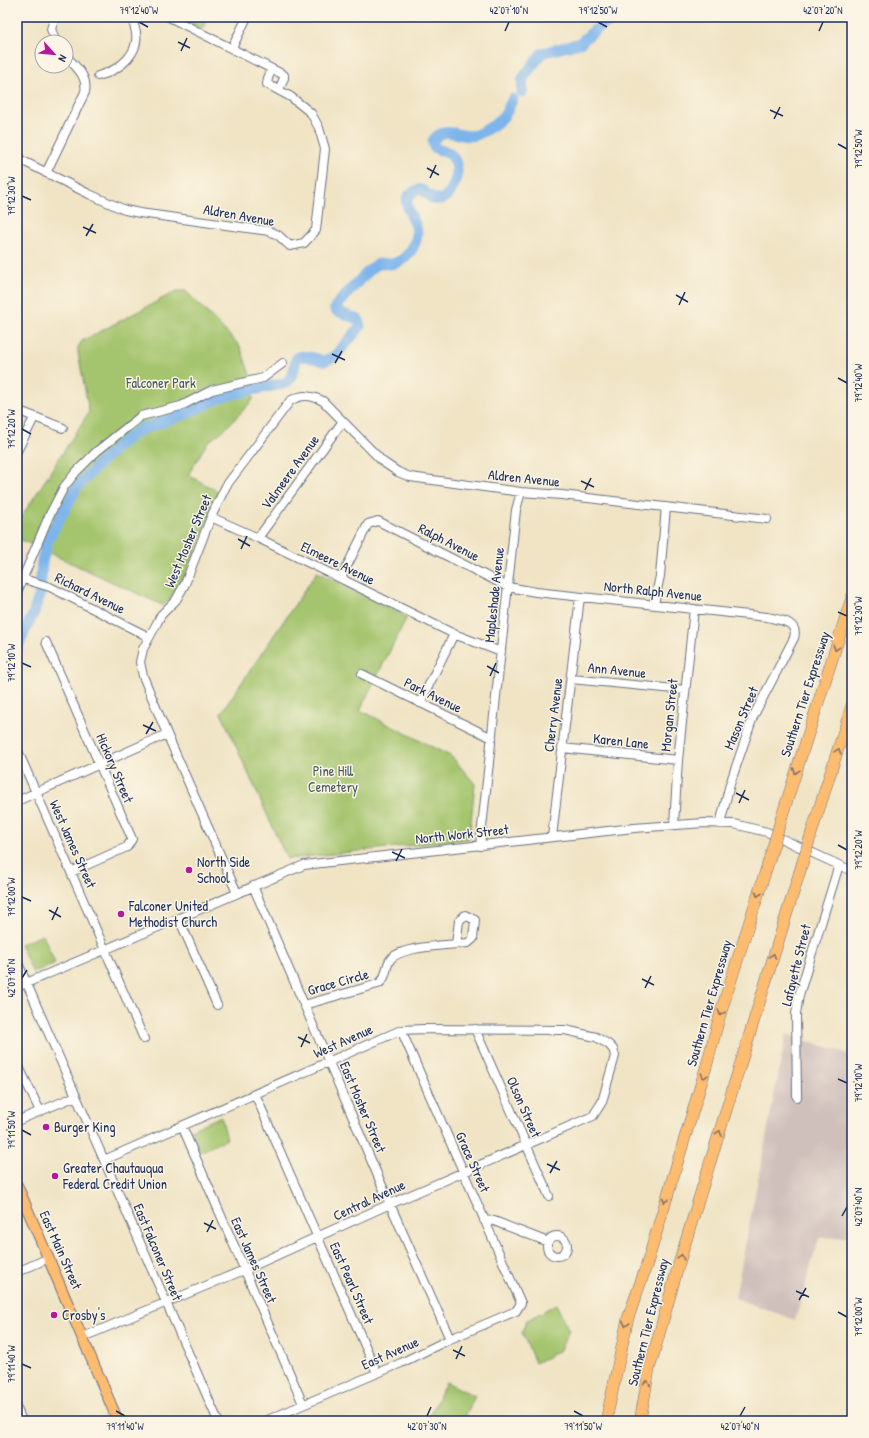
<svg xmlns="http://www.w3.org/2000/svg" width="869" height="1438" font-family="'Patrick Hand',sans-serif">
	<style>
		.industrial { fill: #cfc0bb }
		.green { fill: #a4c46d; stroke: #607a66 }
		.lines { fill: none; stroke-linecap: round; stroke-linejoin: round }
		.river { stroke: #7db4ec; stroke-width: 11 }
		.minor-casing { stroke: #666e82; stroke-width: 10 }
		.major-casing { stroke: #666e82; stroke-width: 12 }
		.highway-casing { stroke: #666e82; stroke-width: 12 }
		.minor { stroke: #fff; stroke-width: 8 }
		.major { stroke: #febc70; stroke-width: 10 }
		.highway { stroke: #febc70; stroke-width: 11 }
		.highway-bridge-casing { stroke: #666e82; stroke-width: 12; stroke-linecap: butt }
		.highway-bridge { stroke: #febc70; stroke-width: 11 }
		.oneway { stroke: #816e66 }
		.ticks { fill: none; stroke: #1b2f5e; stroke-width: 1.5 }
		.poi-dot { fill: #b5179e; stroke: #fcf5e5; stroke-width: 1.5 }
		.labels { text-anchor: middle; stroke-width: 3; stroke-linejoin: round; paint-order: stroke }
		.street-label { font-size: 14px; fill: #1b2f5e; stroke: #fcf5e5 }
		.park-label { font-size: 14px; fill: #445c62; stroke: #fcf5e5 }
		.poi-label { font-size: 14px; fill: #1b2f5e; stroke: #fcf5e5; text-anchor: start }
		.neatline { fill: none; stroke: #1b2f5e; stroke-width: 1.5 }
		.ticks-label { font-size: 10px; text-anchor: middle; fill: #1b2f5e }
	</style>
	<rect width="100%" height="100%" fill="#fcf5e5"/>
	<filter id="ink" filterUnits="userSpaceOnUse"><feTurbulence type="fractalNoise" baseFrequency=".025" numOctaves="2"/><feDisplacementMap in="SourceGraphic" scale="8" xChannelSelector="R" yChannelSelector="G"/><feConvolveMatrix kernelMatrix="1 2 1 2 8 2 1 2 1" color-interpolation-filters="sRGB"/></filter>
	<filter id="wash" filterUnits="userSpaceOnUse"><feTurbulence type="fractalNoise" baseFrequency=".012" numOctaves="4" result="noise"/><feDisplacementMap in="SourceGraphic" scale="16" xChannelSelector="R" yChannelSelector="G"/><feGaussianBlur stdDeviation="0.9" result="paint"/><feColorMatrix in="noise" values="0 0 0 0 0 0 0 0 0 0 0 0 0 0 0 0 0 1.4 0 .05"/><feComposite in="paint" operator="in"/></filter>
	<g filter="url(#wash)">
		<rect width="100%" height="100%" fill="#f0e4c5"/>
		<path class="industrial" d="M786,1034L852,1055V1237L819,1238L795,1320L735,1298Z"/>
		<path class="green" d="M178,17H209L202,29Z
			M177,291H186L240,346L251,378L253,400L226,428L207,443L188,475L219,492C209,515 182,597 162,605L17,538V524L89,412L78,352V347L82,341Z
			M317,572L407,617L360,710L452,757L475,784L469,839L287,859L221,713Z
			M43,935L55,963L33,973L20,944Z
			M221,1116L227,1139L200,1152L191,1130Z
			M556,1304L569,1331L559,1351L535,1363L522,1332L526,1321Z
			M446,1382L475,1396L463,1421H428Z"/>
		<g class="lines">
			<path class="river" d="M522,92L523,78L542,53L580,43L596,29L617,17
				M17,648L34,612L40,593L42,561L48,539L78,486L94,469L119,445L139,430L183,415L224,396L286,383C305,367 280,347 324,361L335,356L360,327L359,320L337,311L335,309L336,306C342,299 368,270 375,266C380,262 385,264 390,264C402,263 411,253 415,243C423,221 402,213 408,196C421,186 422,189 433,199H443C455,189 463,168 451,155C447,151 439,151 434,147L433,141C444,123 463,140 476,135C486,131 500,122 506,113C509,108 510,103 513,99"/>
		</g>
	</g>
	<g filter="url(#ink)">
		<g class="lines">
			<g class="minor-casing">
				<path id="minor" d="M55,17L51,29L56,42
					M169,17L284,75V78L279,90
					M232,48L247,17
					M98,76C120,70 144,52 134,25C133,22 130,20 128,17
					M17,158L89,194L125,210L140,213L269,231L278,235L290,246L304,243L316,230L325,149L319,128L311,113L291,97L267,84L268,78L272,69
					M46,173L85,92C88,76 76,67 66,56
					M17,410L63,428
					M17,451L34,418
					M211,517L258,538L454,634L501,652
					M258,538L343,421
					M17,577L50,587L149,637
					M341,578L368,524L378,521L508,587L536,592L767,617C779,620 799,621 794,638L753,717L730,784L720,824
					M17,592L49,516L64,487L76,472L96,452L141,416L181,406L212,390L263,378L283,363
					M654,604L660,576L666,507
					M46,642L132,839L127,847L71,872
					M362,674L492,738
					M571,679L685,690
					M420,703L454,634
					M562,748L678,760
					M17,749L144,1039
					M17,801L167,734
					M674,825L678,760L694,609
					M552,837L580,597
					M480,846L516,510L521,492
					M253,886L390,1204L450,1339
					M237,893L167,734L143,676L140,662L143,649L157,623L161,615L176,600L185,584L211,517L226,486L290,401C302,394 311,395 323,401L383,462L398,472L410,477L521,492L562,495L767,519
					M465,915L475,920L473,939L468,943L456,944L459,921Z
					M179,919L217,1005
					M17,961L218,1421
					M17,987L304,865L634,828L704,823L734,824L767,832L852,871
					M304,1005L378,984C387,979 385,968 390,960C399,947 441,946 456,944
					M475,1029L549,1196
					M17,1063L40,1111
					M255,1094L377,1373
					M797,1097L796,1014L799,995L839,865
					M17,1121L76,1096
					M182,1126L303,1404
					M484,1220L494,1221L548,1242
					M547 1246a10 10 0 1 1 20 0a10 10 0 1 1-20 0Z
					M17,1272L49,1258
					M83,1337L244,1270L390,1204L593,1116L602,1102L615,1056L613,1049L608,1044L596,1037L565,1030L424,1029L401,1030L104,1160
					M17,1409L22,1421
					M265,1421L401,1363L450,1339L516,1311L521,1303L401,1030"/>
			</g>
			<g class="major-casing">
				<path id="major" d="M17,1185L118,1421"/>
			</g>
			<g class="highway-casing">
				<path id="highway" d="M782,816L852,597
					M813,828L852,705
					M606,1421L628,1318L646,1267L707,1064L720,1015L770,857
					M640,1421L649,1370L680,1260L799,874"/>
			</g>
			<use href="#minor" class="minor"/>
			<use href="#major" class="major"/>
			<use href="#highway" class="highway"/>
			<g class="highway-bridge-casing">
				<path id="highway-bridge" d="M770,857L782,816
					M799,874L813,828"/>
			</g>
			<use href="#highway-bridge" class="highway-bridge"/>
		</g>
		<defs><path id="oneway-chevron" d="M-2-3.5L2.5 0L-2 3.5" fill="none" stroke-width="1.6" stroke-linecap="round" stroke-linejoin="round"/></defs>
		<g class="oneway">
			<use href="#oneway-chevron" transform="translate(836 648) rotate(108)"/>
			<use href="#oneway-chevron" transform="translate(838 751) rotate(-72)"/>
			<use href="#oneway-chevron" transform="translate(796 771) rotate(108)"/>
			<use href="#oneway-chevron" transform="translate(758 894) rotate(109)"/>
			<use href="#oneway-chevron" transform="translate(773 956) rotate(-73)"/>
			<use href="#oneway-chevron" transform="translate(721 1013) rotate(107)"/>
			<use href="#oneway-chevron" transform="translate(704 1076) rotate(107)"/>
			<use href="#oneway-chevron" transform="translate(719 1133) rotate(-72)"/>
			<use href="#oneway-chevron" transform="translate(665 1200) rotate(107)"/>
			<use href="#oneway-chevron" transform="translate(681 1257) rotate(-73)"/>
			<use href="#oneway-chevron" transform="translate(626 1324) rotate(103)"/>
			<use href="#oneway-chevron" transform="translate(647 1383) rotate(-80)"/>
		</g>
	</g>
	<path class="ticks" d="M139,22L148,27M598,22L607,27M505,31L509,22M819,31L823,22M178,42L190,48M181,51L187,38M770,110L783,116M774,119L780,107M838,144L847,149M427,168L439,175M430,178L436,165M22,196L31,200M83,227L96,233M86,236L93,224M676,295L688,302M679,305L685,292M332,354L345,360M335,363L342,351M838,378L847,383M22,429L31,434M581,481L594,487M585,490L591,478M238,539L250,546M241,549L247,536M838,612L847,616M22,663L31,667M487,666L499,673M490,676L496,663M143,725L156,731M146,734L153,722M736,793L749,800M739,803L745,790M838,845L847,850M392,852L405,858M396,861L402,849M22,897L31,901M49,910L61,917M52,920L58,907M22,978L27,970M642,979L654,985M645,988L651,976M298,1037L310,1043M301,1047L307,1034M838,1079L847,1083M22,1130L31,1135M547,1164L560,1170M550,1173L557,1161M842,1216L847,1207M204,1223L216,1229M207,1232L213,1220M796,1291L809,1297M799,1300L806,1288M838,1312L847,1317M453,1350L465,1356M456,1359L462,1346M22,1364L31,1368M116,1411L125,1416M574,1411L583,1416M427,1416L431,1407M740,1416L745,1407"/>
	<g class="poi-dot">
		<circle cx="189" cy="870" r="4"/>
		<circle cx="121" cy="914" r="4"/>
		<circle cx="46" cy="1127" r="4"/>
		<circle cx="55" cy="1176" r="4"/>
		<circle cx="54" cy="1315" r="4"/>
	</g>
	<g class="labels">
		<g class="street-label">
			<text transform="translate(239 215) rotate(10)" y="5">Aldren Avenue</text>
			<text transform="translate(290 472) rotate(-54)" y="5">Valmeere Avenue</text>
			<text transform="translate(524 478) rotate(6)" y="5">Aldren Avenue</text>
			<text transform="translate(188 541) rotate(-67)" y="5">West Mosher Street</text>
			<text transform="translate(449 542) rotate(27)" y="5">Ralph Avenue</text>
			<text transform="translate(338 563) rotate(26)" y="5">Elmeere Avenue</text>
			<text transform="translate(653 591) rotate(6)" y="5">North Ralph Avenue</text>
			<text transform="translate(90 593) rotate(26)" y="5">Richard Avenue</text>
			<text transform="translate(494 595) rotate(-84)" y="5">Mapleshade Avenue</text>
			<text transform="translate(617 670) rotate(6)" y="5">Ann Avenue</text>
			<text transform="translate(805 694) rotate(-72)" y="5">Southern Tier Expressway</text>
			<text transform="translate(433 695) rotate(26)" y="5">Park Avenue</text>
			<text transform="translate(553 715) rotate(-83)" y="5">Cherry Avenue</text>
			<text transform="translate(669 715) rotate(-84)" y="5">Morgan Street</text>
			<text transform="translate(741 718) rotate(-67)" y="5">Mason Street</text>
			<text transform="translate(621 741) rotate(6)" y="5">Karen Lane</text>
			<text transform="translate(115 768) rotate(67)" y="5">Hickory Street</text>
			<text transform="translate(462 834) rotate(-6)" y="5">North Work Street</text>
			<text transform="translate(73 844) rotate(66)" y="5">West James Street</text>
			<text transform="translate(796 965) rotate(-76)" y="5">Lafayette Street</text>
			<text transform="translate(338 982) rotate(-16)" y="5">Grace Circle</text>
			<text transform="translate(709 1003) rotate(-74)" y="5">Southern Tier Expressway</text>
			<text transform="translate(343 1041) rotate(-24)" y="5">West Avenue</text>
			<text transform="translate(363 1107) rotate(67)" y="5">East Mosher Street</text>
			<text transform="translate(524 1107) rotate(66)" y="5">Olson Street</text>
			<text transform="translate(473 1162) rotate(66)" y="5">Grace Street</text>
			<text transform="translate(369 1200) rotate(-25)" y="5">Central Avenue</text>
			<text transform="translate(61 1250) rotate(66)" y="5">East Main Street</text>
			<text transform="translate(158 1252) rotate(67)" y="5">East Falconer Street</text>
			<text transform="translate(254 1260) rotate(66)" y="5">East James Street</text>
			<text transform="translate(352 1283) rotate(66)" y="5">East Pearl Street</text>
			<text transform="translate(648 1322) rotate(-76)" y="5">Southern Tier Expressway</text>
			<text transform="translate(390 1353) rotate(-24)" y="5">East Avenue</text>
		</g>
		<g class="park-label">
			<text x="161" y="388">Falconer Park</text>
			<text x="333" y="776">Pine Hill<tspan x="333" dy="16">Cemetery</tspan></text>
		</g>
		<g class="poi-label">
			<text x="197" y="867">North Side<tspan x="197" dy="16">School</tspan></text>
			<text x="129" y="911">Falconer United<tspan x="129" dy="16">Methodist Church</tspan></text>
			<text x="54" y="1132">Burger King</text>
			<text x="63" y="1173">Greater Chautauqua<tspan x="63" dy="16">Federal Credit Union</tspan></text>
			<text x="62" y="1320">Crosby's</text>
		</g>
	</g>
	<rect width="869" height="1438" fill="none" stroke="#fcf5e5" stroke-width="44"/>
	<g transform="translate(54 54) rotate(117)"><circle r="19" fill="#fcf5e5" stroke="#a2a6af"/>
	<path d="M0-3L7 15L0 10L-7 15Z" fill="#b5179e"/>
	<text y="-6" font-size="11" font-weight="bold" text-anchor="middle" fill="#1b2f5e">N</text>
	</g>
	<rect x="22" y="22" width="825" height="1394" class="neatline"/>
	<g class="ticks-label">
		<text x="139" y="14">79°12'40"W</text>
		<text x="509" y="14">42°07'10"N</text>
		<text x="598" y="14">79°12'50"W</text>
		<text x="823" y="14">42°07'20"N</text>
		<text transform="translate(858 149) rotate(-90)" y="4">79°12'50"W</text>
		<text transform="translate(11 196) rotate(-90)" y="4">79°12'30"W</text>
		<text transform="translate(858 383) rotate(-90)" y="4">79°12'40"W</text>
		<text transform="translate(11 429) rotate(-90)" y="4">79°12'20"W</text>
		<text transform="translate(858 616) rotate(-90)" y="4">79°12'30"W</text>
		<text transform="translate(11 663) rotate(-90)" y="4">79°12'10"W</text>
		<text transform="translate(858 850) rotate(-90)" y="4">79°12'20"W</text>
		<text transform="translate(11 897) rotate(-90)" y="4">79°12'00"W</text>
		<text transform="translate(11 978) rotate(-90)" y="4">42°07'10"N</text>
		<text transform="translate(858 1083) rotate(-90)" y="4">79°12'10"W</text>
		<text transform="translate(11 1130) rotate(-90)" y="4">79°11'50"W</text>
		<text transform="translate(858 1207) rotate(-90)" y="4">42°07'40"N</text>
		<text transform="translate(858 1317) rotate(-90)" y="4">79°12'00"W</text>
		<text transform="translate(11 1364) rotate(-90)" y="4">79°11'40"W</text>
		<text x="125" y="1430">79°11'40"W</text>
		<text x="427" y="1430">42°07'30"N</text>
		<text x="583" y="1430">79°11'50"W</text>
		<text x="740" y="1430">42°07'40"N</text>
	</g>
</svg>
